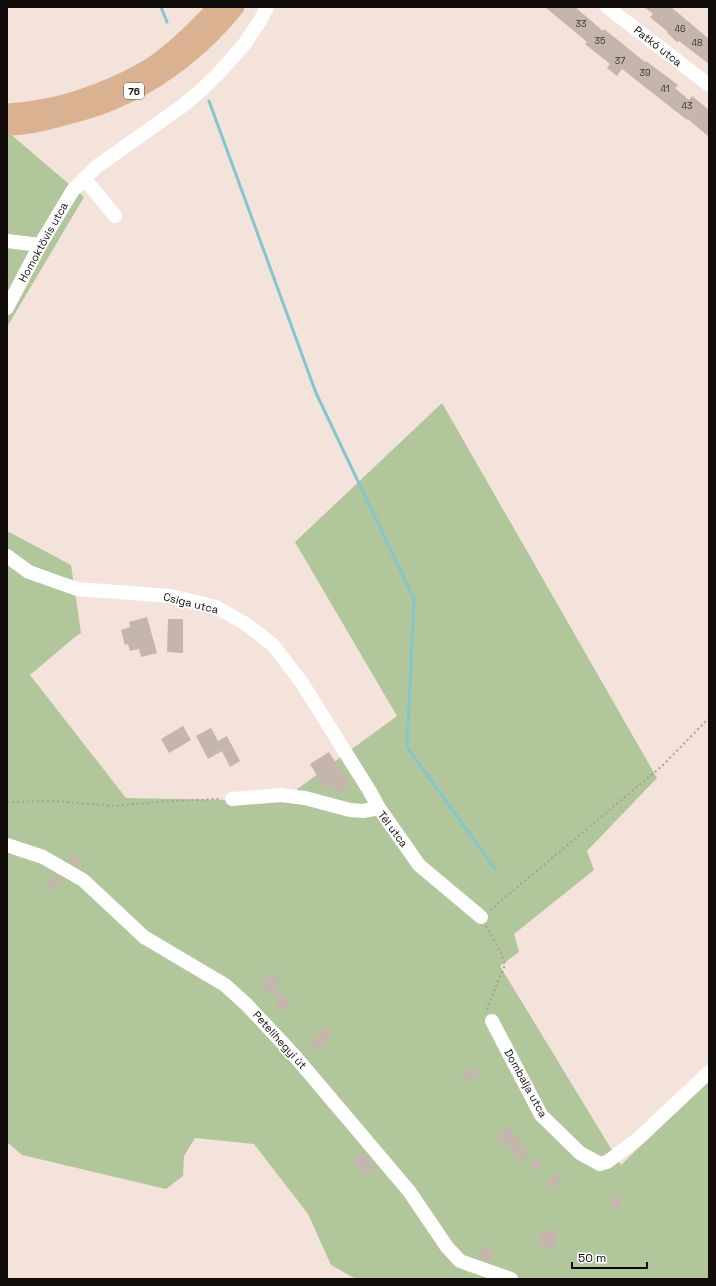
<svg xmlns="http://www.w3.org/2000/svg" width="716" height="1286" font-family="'Space Grotesk',sans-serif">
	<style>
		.green { fill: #b2c69b }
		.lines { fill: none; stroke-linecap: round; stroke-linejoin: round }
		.stream { stroke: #83c7cc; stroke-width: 3 }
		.building { fill: #c4b5ad }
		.path { stroke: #aa9e96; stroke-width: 2; stroke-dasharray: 2 3; stroke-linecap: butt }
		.minor { stroke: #fff; stroke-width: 14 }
		.major { stroke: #dab191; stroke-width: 17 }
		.labels { text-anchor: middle; stroke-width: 3.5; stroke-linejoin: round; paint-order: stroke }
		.number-label { font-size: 9px; fill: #3e3632 }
		.shield { fill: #fff; stroke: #585553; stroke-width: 1 }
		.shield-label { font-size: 10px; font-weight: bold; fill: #110c09 }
		.street-label { font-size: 11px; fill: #110c09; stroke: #fff }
	</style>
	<rect width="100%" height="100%" fill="#f3e3da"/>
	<path class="green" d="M7,131L84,197L7,327Z
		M442,403L657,778L587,851L594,870L514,934L519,952L500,966L621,1165L709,1079V1279H356L331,1265L308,1214L254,1144L195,1138L184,1156L183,1176L166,1189L22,1155L7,1142V531L71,565L81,633L75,637L30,675L126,798L281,801L397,716L295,542Z"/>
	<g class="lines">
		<path class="stream" d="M161,7L167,22
			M209,101L316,393L414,599L407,747L495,869"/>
	</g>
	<path class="building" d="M545,7H575L603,31L604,29L645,62L646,61L678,85L675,88L689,100L692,96L709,110V137L688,119L687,120L622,69L617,76L607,68L610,64L585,44L587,42Z
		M644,7H671L709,39V64L679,41L677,42L667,33L668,32L650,17L653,14Z
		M147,617L157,653L141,657L139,649L130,651L128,644L125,645L121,630L130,627L129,622Z
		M168,619H183V653L167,652Z
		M183,726L191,740L169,753L161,739Z
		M211,728L218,741L227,736L240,761L230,767L222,751L208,759L196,736Z
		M329,752L351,786L339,794L333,785L326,790L310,764Z
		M71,855L81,861L78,867L68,861Z
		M56,874L63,879L52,890L47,885Z
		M270,973L281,980L276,989L291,1003L282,1012L274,1005L280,999L261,988Z
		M325,1027L332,1034L319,1051L311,1044Z
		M474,1067L479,1074L468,1082L463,1075Z
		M509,1126L530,1155L519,1162L508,1145L505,1147L496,1136Z
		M361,1152L376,1167L367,1176L352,1161Z
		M539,1158L543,1165L533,1171L529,1164Z
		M556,1173L561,1179L551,1189L545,1182Z
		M617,1196L621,1207L613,1210L609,1199Z
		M542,1228L558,1233L553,1249L537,1245Z
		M483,1246L494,1251L489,1262L478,1259Z"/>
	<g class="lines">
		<path class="path" d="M7,802L55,801L113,806L169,801L221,799
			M490,910L662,766L709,718
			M486,926L501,953L505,965L487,1008L488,1010"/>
		<path class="minor" d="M607,7L709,85
			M84,178L115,216
			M7,241L40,245
			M7,308L40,245L73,190L96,167L181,107L198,93L218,74L243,46L260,21L267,7
			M7,556L29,572L77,589L171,596L216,607L246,624L273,645L302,683L369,790L379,808L419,865L481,917
			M232,799L281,795L305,798L350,810L363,811L379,808
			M7,845L43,857L83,880L144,937L225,985L247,1005L293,1054L409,1191L447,1247L460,1261L511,1279
			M492,1021L541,1115L580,1153L600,1164L607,1162L639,1138L709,1072"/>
		<path class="major" d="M7,112C18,111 29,110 40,108C74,103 122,84 151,66C176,49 196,29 216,7
			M7,127C27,127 45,122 64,117C85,112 105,106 125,96C167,76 207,44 236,7"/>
	</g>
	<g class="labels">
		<g class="number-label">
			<text x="581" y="27">33</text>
			<text x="680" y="32">46</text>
			<text x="600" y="44">35</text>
			<text x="697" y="46">48</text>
			<text x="620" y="64">37</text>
			<text x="645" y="76">39</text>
			<text x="665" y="92">41</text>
			<text x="687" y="109">43</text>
		</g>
		<rect class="shield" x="124" y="83" width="20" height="16" rx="3"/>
		<g class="shield-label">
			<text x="134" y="95">76</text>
		</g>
		<g class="street-label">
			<text transform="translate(658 46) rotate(38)" y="4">Patkó utca</text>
			<text transform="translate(43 242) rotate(-61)" y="4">Homoktövis utca</text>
			<text transform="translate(191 603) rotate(14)" y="4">Csiga utca</text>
			<text transform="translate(393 829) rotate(53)" y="4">Tél utca</text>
			<text transform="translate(280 1040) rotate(48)" y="4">Petelihegyi út</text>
			<text transform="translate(526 1083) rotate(61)" y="4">Dombalja utca</text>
		</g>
	</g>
	<rect width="716" height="1286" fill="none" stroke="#110c09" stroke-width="16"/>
	<path d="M572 1262v6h75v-6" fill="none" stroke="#110c09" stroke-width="2"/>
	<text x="578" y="1262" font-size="12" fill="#110c09" stroke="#ffffff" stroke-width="3" paint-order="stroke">50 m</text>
</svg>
